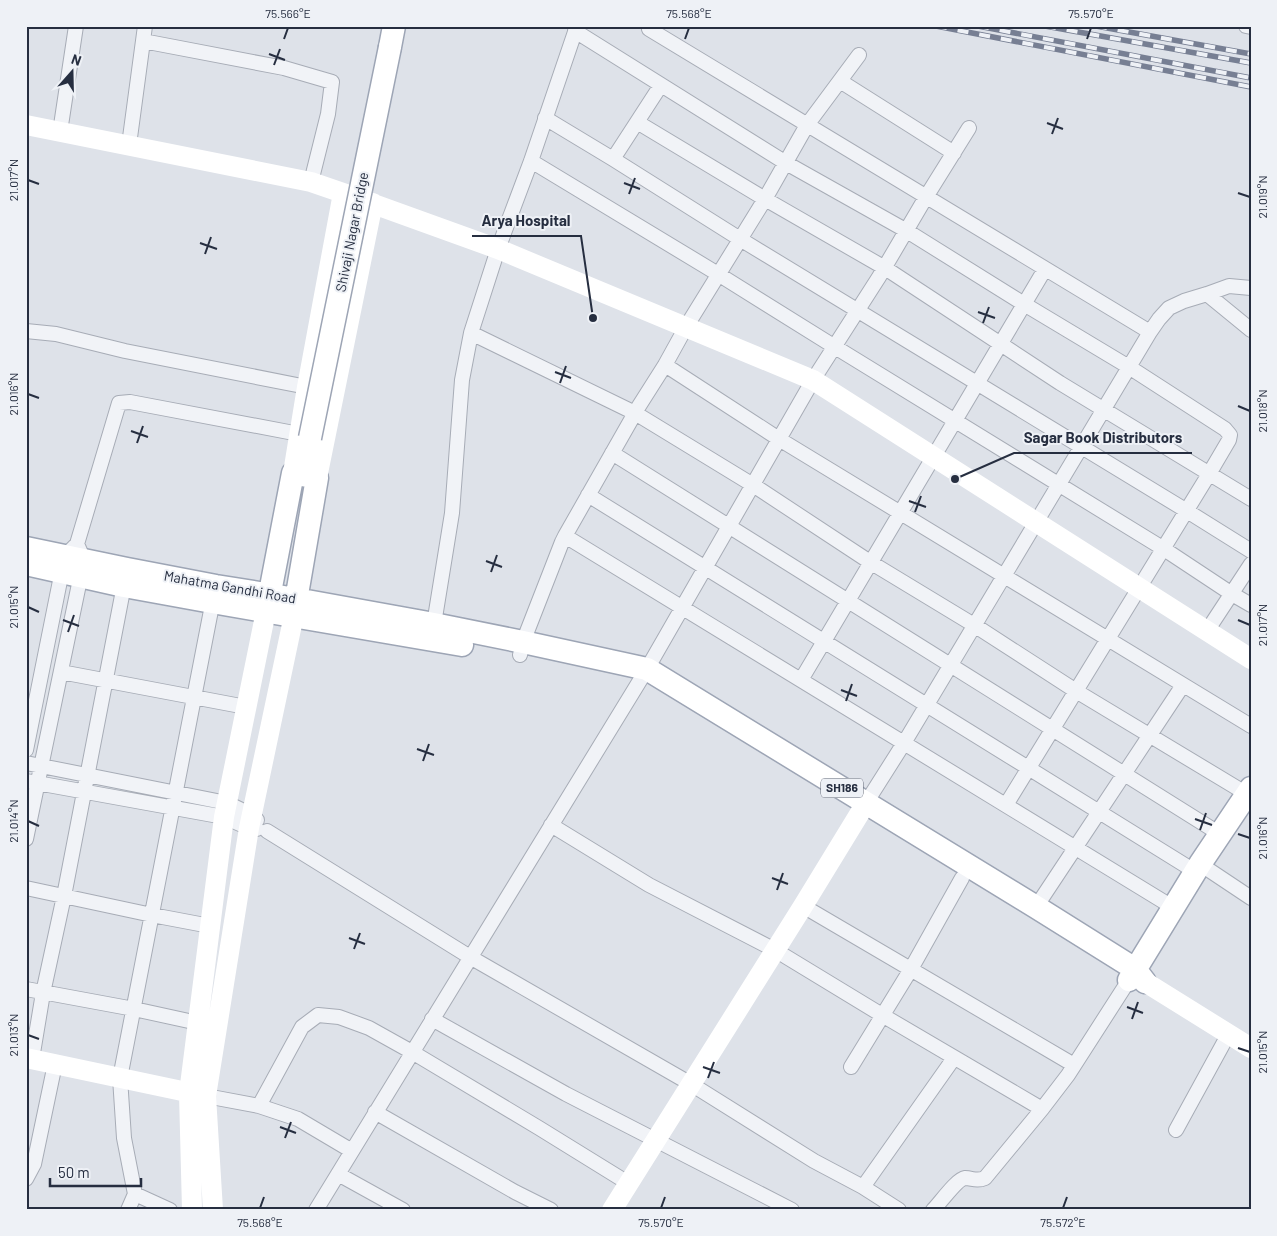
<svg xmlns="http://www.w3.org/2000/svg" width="1277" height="1236" font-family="Barlow,sans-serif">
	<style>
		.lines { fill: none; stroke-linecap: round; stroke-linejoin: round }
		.street-casing { stroke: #a7acb6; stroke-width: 16 }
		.primary-casing { stroke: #9da5b5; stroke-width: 25 }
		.street { stroke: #f1f3f7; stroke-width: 14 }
		.secondary { stroke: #fff; stroke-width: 20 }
		.primary { stroke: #fff; stroke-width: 22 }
		.rail-casing { stroke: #777f93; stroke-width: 5.5 }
		.rail { stroke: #eef1f6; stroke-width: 4; stroke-dasharray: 11; stroke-linecap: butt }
		.primary-bridge-casing { stroke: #9da5b5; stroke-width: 25; stroke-linecap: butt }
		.primary-bridge { stroke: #fff; stroke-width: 22 }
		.ticks { fill: none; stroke: #262e40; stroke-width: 2 }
		.labels { text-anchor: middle; stroke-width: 4; stroke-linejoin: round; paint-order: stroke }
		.shield { fill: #eef1f6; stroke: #626877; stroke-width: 1 }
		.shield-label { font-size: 12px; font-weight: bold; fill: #262e40 }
		.street-label { font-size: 14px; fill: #262e40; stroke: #eef1f6 }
		.leader { fill: none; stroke: #262e40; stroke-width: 2 }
		.callout-dot { fill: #262e40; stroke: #eef1f6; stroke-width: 2 }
		.callout-label { font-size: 15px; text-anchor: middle; font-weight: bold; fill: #262e40; stroke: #eef1f6; stroke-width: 4; stroke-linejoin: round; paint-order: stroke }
		.neatline { fill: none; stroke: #262e40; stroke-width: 2 }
		.ticks-label { font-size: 12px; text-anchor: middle; fill: #262e40 }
	</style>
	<rect width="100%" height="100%" fill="#dee2e9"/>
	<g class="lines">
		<g class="street-casing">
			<path id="street" d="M1246,26L1251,27
				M649,29L1150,332
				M575,31L786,163L907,231L1024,304L1129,367L1225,429L1230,435L1229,440L1209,474L1006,805
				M143,41L284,68L332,82L328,114L311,182
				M840,81L954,153
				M545,118L613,159L740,239L1187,511L1251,551
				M637,122L765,199L885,268L1060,383L1251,499
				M60,132L76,26
				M129,145L145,26
				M613,159L661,85
				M531,161L718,274L835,347L1164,549L1232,594L1251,605
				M1207,294L1251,330
				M26,331L56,334L125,351L307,387
				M471,333L635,413L753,485L870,562L974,625L1076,691L1247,794
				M665,365L779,439L1251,726
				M612,453L1220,834
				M588,495L1196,872
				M565,536L1174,908
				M77,544L119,403L130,402L299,434
				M434,624L452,513L462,380L471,333L498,249L531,161L577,26
				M1207,631L1251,564
				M520,655L523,642L562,542L565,536L639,406L665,365L686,327L765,199L807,125L859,55
				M61,672L246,707
				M801,680L1045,269
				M26,750L65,556L77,544L84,560L26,839
				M26,763L227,803L252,815L257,820
				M26,781L224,817L249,828L257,829
				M866,803L904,743L1150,332L1159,319L1169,308L1184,301L1207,294L1229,286L1251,288
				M551,825L649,885L775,950L882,1015L1042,1109
				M267,831L470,957L691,1084L814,1161L863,1187L899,1210
				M1200,864L1251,898
				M26,888L152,915L210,926
				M803,906L1074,1065
				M1036,907L1183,685
				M26,989L134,1009L198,1023
				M432,1019L566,1094L792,1210
				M32,1059L43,993L64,896L125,580
				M851,1067L911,969L962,878
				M206,1096L259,1106L298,1119L352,1151
				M259,1106L302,1027L318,1015L339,1017L369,1028L412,1052L539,1128L628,1183
				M375,1112L515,1192L551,1210
				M1176,1130L1228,1035
				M338,1174L403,1210
				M26,1179L34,1164L55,1064
				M863,1187L954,1058
				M135,1194L170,1210
				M128,1210L135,1194L124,1138L120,1078L214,595
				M316,1210L647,669L813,380L879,277L926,197L969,128
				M933,1210C940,1203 957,1179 965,1178C973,1178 976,1182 985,1178L1042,1109L1068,1075L1129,980"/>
		</g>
		<g class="primary-casing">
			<path id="primary" d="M390,47L394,26
				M304,475L310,438
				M26,548L127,569L216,586L296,599L434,624L523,642L647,669L1036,907L1135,969L1145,982
				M26,564L124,586L212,602L462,645
				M267,608L293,473L317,478L294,612
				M1129,980L1200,864L1251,788"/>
		</g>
		<use href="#street" class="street"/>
		<path class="secondary" d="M26,125L311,182L343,193L498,249L813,380L1251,659
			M293,473L307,387L343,193
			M317,478L373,203
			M1145,982L1251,1048
			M26,1058L201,1095
			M192,1210L189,1093L224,817L266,611
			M213,1210L206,1096L249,828L294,615
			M612,1210L803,906L866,803"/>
		<use href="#primary" class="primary"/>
		<g class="rail-casing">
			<path id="rail" d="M936,26L1251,87
				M978,26L1251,78
				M1045,26L1251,63
				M1096,26L1251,54"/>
		</g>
		<use href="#rail" class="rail"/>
		<g class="primary-bridge-casing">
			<path id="primary-bridge" d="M310,438L390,47"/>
		</g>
		<use href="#primary-bridge" class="primary-bridge"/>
	</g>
	<path class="ticks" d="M284,39L288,28M685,39L689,28M1087,39L1091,28M269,54L285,60M274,65L280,49M1047,123L1063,129M1052,134L1058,118M28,180L39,184M624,183L640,189M1238,193L1250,197M629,194L635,178M200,243L217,249M205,254L211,237M978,312L995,318M983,323L989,307M555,372L571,378M560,383L566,366M28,394L39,398M1238,406L1250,411M131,431L148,437M137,443L143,426M909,501L926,507M915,512L921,496M486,561L502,567M491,572L497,555M28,607L39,612M63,620L79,626M1238,620L1250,625M68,632L74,615M841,690L857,696M846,701L852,684M417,749L434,755M423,761L429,744M1195,819L1212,825M28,821L39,826M1200,830L1206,813M1238,834L1250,838M772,878L788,884M777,890L783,873M349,938L365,944M354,949L360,933M1127,1007L1143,1013M1132,1019L1138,1002M28,1035L39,1039M1238,1048L1250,1052M703,1067L720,1073M708,1078L714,1062M280,1127L296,1133M285,1138L291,1122M260,1208L264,1197M661,1208L665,1197M1063,1208L1067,1197"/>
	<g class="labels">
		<rect class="shield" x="821" y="778.5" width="42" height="19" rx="4"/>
		<g class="shield-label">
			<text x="842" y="792">SH186</text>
		</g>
		<g class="street-label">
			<text transform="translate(352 232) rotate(-79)" y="5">Shivaji Nagar Bridge</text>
			<text transform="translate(230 587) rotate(10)" y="5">Mahatma Gandhi Road</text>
		</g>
	</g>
	<path class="leader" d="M593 318L581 236H472M955 479L1014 453H1192"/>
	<g class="callout-dot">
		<circle cx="593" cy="318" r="5"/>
		<circle cx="955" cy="479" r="5"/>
	</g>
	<g class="callout-label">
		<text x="526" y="226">Arya Hospital</text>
		<text x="1103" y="443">Sagar Book Distributors</text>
	</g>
	<rect width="1277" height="1236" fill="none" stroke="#eef1f6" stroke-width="55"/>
	<g transform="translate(72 72) rotate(20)" stroke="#eef1f6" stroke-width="4" paint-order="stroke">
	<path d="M0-4L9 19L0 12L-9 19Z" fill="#262e40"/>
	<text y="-8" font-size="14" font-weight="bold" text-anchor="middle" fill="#262e40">N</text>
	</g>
	<path d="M50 1178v8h91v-8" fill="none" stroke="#262e40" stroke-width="2.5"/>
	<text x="58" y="1178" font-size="15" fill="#262e40" stroke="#eef1f6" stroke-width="4" paint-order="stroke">50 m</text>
	<rect x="28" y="28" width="1222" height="1180" class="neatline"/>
	<g class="ticks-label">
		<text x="288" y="18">75.566°E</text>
		<text x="689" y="18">75.568°E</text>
		<text x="1091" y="18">75.570°E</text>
		<text transform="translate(14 180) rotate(-90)" y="4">21.017°N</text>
		<text transform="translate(1263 197) rotate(-90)" y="4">21.019°N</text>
		<text transform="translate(14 394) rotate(-90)" y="4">21.016°N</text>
		<text transform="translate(1263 411) rotate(-90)" y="4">21.018°N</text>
		<text transform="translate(14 607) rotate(-90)" y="4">21.015°N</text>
		<text transform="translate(1263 625) rotate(-90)" y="4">21.017°N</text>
		<text transform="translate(14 821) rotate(-90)" y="4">21.014°N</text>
		<text transform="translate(1263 838) rotate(-90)" y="4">21.016°N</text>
		<text transform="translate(14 1035) rotate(-90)" y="4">21.013°N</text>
		<text transform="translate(1263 1052) rotate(-90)" y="4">21.015°N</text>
		<text x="260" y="1227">75.568°E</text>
		<text x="661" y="1227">75.570°E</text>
		<text x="1063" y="1227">75.572°E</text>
	</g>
</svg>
